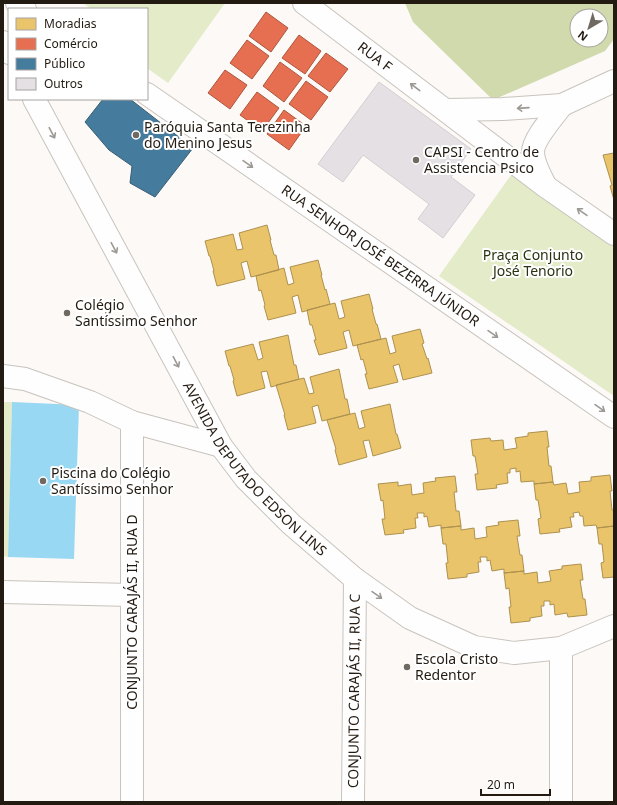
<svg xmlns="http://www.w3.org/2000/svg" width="617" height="805" font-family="'Noto Sans',sans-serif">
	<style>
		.green { fill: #e4ebc9 }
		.forest { fill: #d1daad; fill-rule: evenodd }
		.water { fill: #98d8f3 }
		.homes { fill: #e9c46a; stroke: #ae9150 }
		.shops { fill: #e76f51; stroke: #ac563e }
		.public { fill: #457b9d; stroke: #3b5e73 }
		.building { fill: #e4e0e4; stroke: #d2ced2 }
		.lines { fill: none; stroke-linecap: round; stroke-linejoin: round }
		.minor-casing { stroke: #c8c3bd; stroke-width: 24 }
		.minor { stroke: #fffefe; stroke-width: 22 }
		.oneway { stroke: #9c9894 }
		.poi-dot { fill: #6f6962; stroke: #fff; stroke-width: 1.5 }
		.labels { text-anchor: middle; stroke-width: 4; stroke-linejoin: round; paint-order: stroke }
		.street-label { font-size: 14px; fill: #231b12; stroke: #fff }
		.poi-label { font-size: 14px; fill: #231b12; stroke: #fff; text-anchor: start }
		.park-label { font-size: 14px; fill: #2b3210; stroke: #fff }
	</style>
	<rect width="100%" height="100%" fill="#fcf9f6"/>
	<path class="green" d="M83,3H225L168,83L147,68V9H91Z
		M514,171L614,243V396L439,276Z
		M3,402H12L8,557L3,556Z"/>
	<path class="forest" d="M405,3H614V39L605,51L493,100L413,22ZM577,16H601V40H577Z"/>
	<path class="water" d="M12,402L79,405L74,559L8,557Z"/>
	<path class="homes" d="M614,153V200L610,186L612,185L603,155Z
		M267,225L271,240H270L274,255H276L279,270L251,277L247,261L241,263L245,279L217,286L213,271H214L210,256H209L205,241L233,234L237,250L243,249L239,233Z
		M318,260L322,275H321L325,290L326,289L330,304L302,312L298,295L292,297L296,313L268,320L264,306L265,305L261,290L259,291L256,276L284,268L288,285L294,283L290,267Z
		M369,294L373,309H372L376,324H377L381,339L353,346L349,330L343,332L347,348L319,355L314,340H316L312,325H310L307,310L335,303L339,319L345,317L341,301Z
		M420,329L424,343L422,344L427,359L428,358L432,373L403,380L399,364L393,366L398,382L369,389L365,374H367L363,359L361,360L357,345L386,338L390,354L396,352L392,336Z
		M288,335L294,365H296L299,379L271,387L267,371L261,372L265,388L237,396L233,381L234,380L230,366H229L225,351L253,344L258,360L263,358L259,342Z
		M339,369L345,399H347L350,414L322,421L318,405L312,407L316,423L288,430L284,415H285L276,385L304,378L309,394L314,393L310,377Z
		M390,404L396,434H397L401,448L373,456L369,440L363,441L367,457L339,465L335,450L336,449L327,420L355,413L359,429L365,427L361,411Z
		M547,431L549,447H547L549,466H551L553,482L534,484V481L521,482L520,471L516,472V468L510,469V473H507L508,483L496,485L497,488L477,490L475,474H478L475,456H473L471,440L490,438L491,441L503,440L504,450L517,448L515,438L528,436V433Z
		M610,475L612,491H610L612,510H614V526L597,528L596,525L584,526L583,516H580L579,512L573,513L574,517H570L572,527L559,529L560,532L540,534L538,519L541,518L538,500H536L534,484L553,482L554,485L566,483L568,494L580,492L579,482L591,481V477Z
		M455,476L457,492H454L456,511H459L461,526L441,528V525L429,527L427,516L424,517V513H417L418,518H415L416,528L403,530L404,533L385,535L382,519H385L383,500L381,501L378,484L398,482V486L411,484L412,495L424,493L423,483L436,481L435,478Z
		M518,520L520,536H517L520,555H522L524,571L504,573V569L492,571L490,560L487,561V557H480L481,562H478L479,572L467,574V577L448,579L446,563H448L446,544H443L441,528L461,526V530L474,528L475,539L487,537L486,527L499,525L498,522Z
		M614,526V577L603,578L601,563L604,562L602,544H599L597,528Z
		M581,564L583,580H580L583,599H585L587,615L568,617L567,613L555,615L554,604L550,605V601H544V606H541L542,616L530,618V621L511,623L509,607H511L509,588L506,589L504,573L524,571V574L537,572L538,583L551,581L549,571L562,569V566Z"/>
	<path class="shops" d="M266,12L288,28L271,52L249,36Z
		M299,35L321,51L305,74L282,58Z
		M247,40L269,56L252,79L230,63Z
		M326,53L348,69L330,92L308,76Z
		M280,62L302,78L284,102L263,86Z
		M225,70L247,85L230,109L208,93Z
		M306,81L328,97L311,120L289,104Z
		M257,92L279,108L262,131L240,115Z
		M284,110L306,126L289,150L267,134Z"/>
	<path class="public" d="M103,99H130L193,148L155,197L130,183L132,166L109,150L85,122Z"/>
	<path class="building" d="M379,82L471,149L451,177L475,195L443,238L418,219L429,204L363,155L343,182L318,164Z"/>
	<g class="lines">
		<g class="minor-casing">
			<g id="minor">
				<path d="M17,3L25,9"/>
				<path id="s1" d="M304,3L545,186L614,234"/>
				<path d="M3,42L9,53"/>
				<path id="s2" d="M147,94L614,417"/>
				<path id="s3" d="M34,99L221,446L246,479L291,524L355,579L410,618L474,647L514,653L561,648L614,626"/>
				<path d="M446,110L503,109L562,105L614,81"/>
				<path d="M545,185C540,175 533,163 533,152C533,139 554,116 562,105"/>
				<path d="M3,376L25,379L90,402L132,422L221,446"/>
				<path d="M132,422V802"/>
				<path d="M3,592L131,595"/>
				<path id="s4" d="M353,802L355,579"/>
				<path d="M561,802V648"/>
			</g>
		</g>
		<use href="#minor" class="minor"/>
	</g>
	<defs><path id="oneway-shaft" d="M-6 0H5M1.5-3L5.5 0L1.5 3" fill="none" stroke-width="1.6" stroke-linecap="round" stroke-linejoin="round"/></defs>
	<g class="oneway">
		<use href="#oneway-shaft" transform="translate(415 87) rotate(-143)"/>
		<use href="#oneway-shaft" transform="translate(523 108) rotate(176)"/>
		<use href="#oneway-shaft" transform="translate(52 133) rotate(62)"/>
		<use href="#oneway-shaft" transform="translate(248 164) rotate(35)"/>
		<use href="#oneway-shaft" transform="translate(582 212) rotate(-145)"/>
		<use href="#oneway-shaft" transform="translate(114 248) rotate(62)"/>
		<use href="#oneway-shaft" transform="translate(493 334) rotate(35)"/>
		<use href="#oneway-shaft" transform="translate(176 362) rotate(62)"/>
		<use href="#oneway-shaft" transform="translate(600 408) rotate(35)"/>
		<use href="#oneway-shaft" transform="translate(377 595) rotate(35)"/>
	</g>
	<g class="poi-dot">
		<circle cx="136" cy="135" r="4"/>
		<circle cx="416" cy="160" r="4"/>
		<circle cx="67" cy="313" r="4"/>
		<circle cx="43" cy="481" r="4"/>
		<circle cx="407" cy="667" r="4"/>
	</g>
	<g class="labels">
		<g class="street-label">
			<text dy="5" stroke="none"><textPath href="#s1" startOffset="89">RUA F</textPath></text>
			<text dy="5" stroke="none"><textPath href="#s2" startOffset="284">RUA SENHOR JOSÉ BEZERRA JÚNIOR</textPath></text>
			<text dy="5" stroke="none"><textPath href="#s3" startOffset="433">AVENIDA DEPUTADO EDSON LINS</textPath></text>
			<text transform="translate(132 612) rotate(-90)" y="5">CONJUNTO CARAJÁS II, RUA D</text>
			<text dy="5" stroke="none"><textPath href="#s4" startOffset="111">CONJUNTO CARAJÁS II, RUA C</textPath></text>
		</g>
		<g class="poi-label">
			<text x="144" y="132">Paróquia Santa Terezinha<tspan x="144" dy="16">do Menino Jesus</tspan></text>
			<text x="424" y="157">CAPSI - Centro de<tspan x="424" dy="16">Assistencia Psico</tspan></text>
			<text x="75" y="310">Colégio<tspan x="75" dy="16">Santíssimo Senhor</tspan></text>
			<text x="51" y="478">Piscina do Colégio<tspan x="51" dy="16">Santíssimo Senhor</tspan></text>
			<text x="415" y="664">Escola Cristo<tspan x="415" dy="16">Redentor</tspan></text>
		</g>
		<g class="park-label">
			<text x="533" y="260">Praça Conjunto<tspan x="533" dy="16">José Tenorio</tspan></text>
		</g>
	</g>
	<rect width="617" height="805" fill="none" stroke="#231b12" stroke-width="8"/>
	<rect x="8" y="8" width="140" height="92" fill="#ffffff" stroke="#a7a4a0"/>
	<rect x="16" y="18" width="20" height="12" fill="#e9c46a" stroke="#a7a4a0"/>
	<text x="44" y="28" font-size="12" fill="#231b12">Moradias</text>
	<rect x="16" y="38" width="20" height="12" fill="#e76f51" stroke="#a7a4a0"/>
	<text x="44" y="48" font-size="12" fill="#231b12">Comércio</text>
	<rect x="16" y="58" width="20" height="12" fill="#457b9d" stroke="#a7a4a0"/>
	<text x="44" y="68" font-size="12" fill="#231b12">Público</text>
	<rect x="16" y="78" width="20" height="12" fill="#e4e0e4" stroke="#a7a4a0"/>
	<text x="44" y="88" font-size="12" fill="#231b12">Outros</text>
	<g transform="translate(589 28) rotate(218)"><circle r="19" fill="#ffffff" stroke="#a7a4a0"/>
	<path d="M0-3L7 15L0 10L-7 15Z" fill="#6f6962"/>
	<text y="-6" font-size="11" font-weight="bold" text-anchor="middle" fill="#231b12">N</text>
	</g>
	<path d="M481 789v6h69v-6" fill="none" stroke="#231b12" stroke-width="2"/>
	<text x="487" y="789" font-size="12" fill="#231b12" stroke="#ffffff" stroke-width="3" paint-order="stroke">20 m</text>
</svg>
